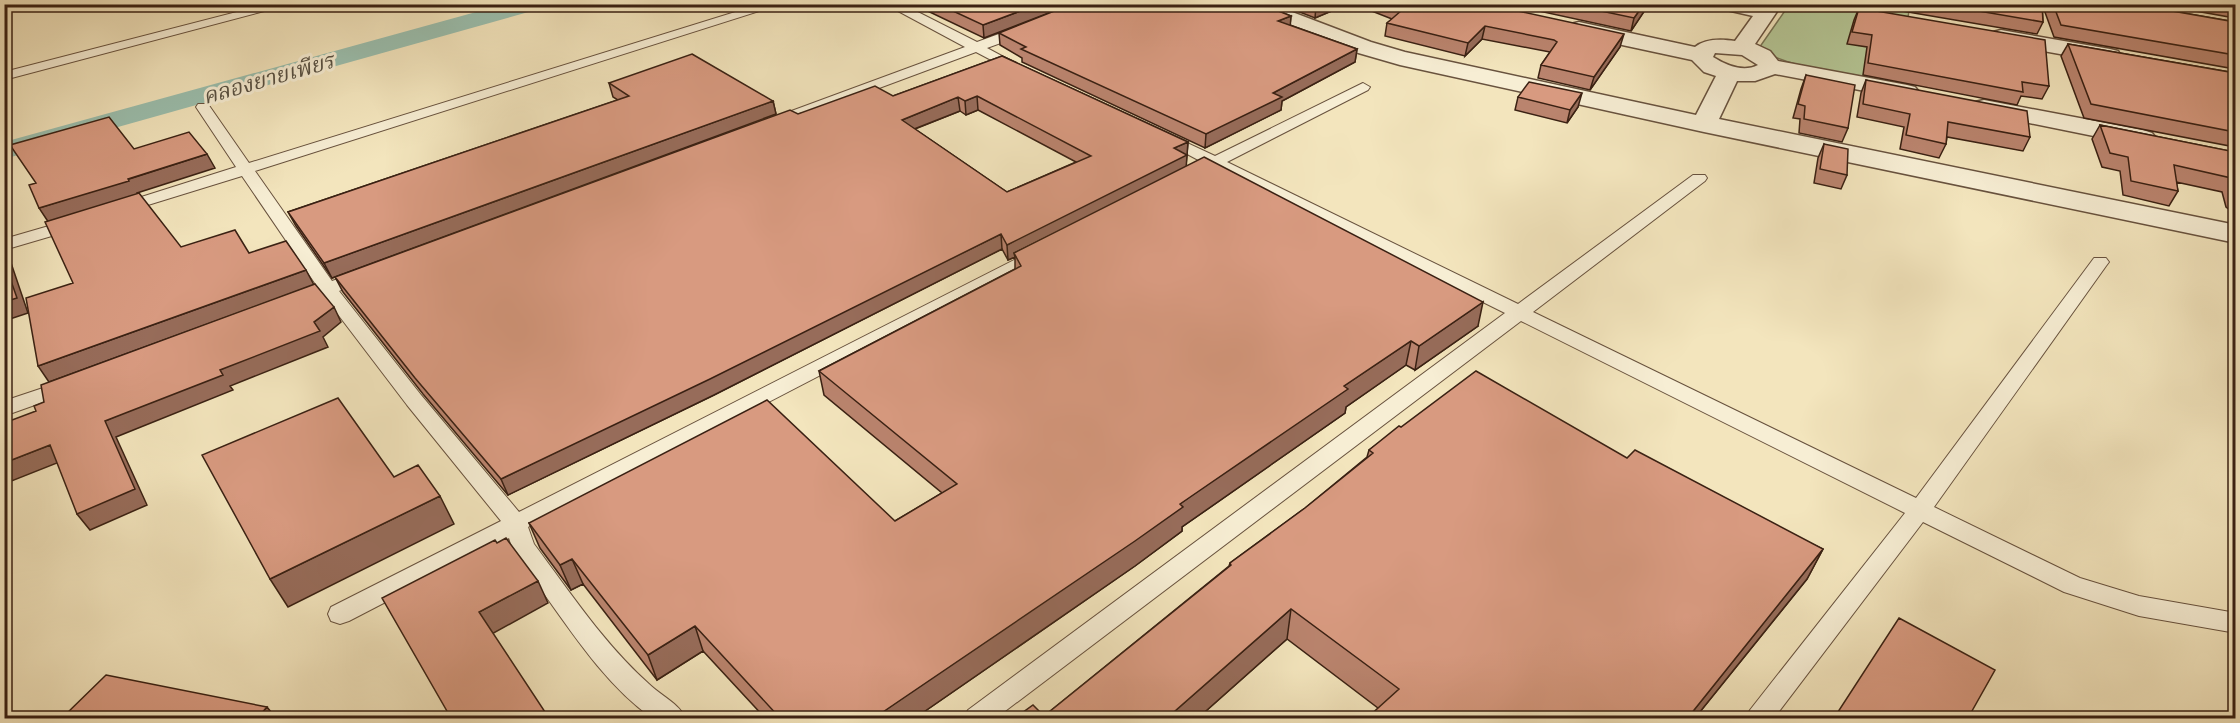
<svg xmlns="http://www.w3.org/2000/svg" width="2240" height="723" font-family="'IM FELL Double Pica','Noto Serif Thai',serif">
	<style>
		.green { fill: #b5c695; stroke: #787454; stroke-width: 1.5 }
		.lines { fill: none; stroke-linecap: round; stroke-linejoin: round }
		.canal { fill: #9bbfae; fill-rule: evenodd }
		.lane-casing { stroke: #68523e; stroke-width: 2 }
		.street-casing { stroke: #68523e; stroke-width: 3 }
		.lane { fill: #f7eed4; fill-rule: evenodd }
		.street { fill: #f7eed4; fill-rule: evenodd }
		.wall { fill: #ba846e; stroke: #3a2113; stroke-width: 1.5; fill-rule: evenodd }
		.shaded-wall { fill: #976c5a; stroke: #3a2113; stroke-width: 1.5 }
		.building { fill: #d89a80; stroke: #3a2113; stroke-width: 1.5; fill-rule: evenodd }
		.labels { text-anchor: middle; stroke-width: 6; stroke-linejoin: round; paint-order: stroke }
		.far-water-label { font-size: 22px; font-style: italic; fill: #575042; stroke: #f7eed4 }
	</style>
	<rect width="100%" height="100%" fill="#f3e5bd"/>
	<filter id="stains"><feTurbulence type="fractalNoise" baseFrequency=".00333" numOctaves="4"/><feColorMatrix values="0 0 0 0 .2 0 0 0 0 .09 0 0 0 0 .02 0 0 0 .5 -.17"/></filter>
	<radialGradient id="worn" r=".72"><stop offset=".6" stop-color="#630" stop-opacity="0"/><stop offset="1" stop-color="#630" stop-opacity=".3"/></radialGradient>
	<path class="green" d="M1789,5H1910L1908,17L1892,25L1875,80C1843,73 1783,67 1759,48Z"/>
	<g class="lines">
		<path class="canal" d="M505,4H542L539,9L4,159V142Z"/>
		<g class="lane-casing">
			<path id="lane" d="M268,4H291L4,80V72Z
				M761,4H781L255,171L332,281L362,271L368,272L371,276L368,280L339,291L421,395L519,512L1032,251H1044L1047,255L1044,259L528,527L534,544C570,592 604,644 649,684C660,695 680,704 685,718H652C606,685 573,634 540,588C529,572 514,557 509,538L349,621L340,624L331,621L328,614L331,607L501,521L407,405L324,296L297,305L291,304L288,300L291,296L317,286L242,176L122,213L114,208L116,205L236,167L196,107L198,104H208L249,163Z
				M885,4H902L977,42L1018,27H1028L1029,30L1028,33L987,48L1026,69L1019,73L1014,72L976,52L777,126H767L765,123L767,120L965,47Z
				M1363,83L1370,87L1368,90L1227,162L1518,304L1693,175H1705L1707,178L1705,181L1533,312L1916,498L2094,258H2106L2109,262L2106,266L1934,507L2080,578L2139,596L2236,613V633L2139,616L2064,592L1923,522L1774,718H1746L1750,710L1905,513L1521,321L996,718H964L968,710L1505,313L1215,169L1204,168V163L1157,138L1165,133L1170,135L1215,156Z
				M73,219L79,220L81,224L79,228L4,250V239Z
				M67,380L74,381L77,386L74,391L4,416V401Z"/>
		</g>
		<g class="street-casing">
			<path id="street" d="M1241,4H1271L1371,42L1405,52L1696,115L1716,76L1704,72L1692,60L1571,34L1568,29L1571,24L1579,22L1695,47C1706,38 1722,39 1735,41L1753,16L1718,8L1715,4H1782L1755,44L1770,51L1778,61L1907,85L1915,87L1919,92L1915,97L1907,99L1775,74L1755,81H1737L1719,119L2236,225V243L1704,132L1400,65L1355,52L1244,8ZM1715,53L1742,55L1758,65C1743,73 1726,65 1713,57Z
				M2001,30L2110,49L2118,51L2121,56L2118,61L2110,63L1993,42L1990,37L1993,32Z
				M1984,100L2143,130L2152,133L2156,138L2152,143L2143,146L1975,112L1972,107L1975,102Z"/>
		</g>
		<use href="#lane" class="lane"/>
		<use href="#street" class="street"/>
	</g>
	<path class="wall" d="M913,4H1261L1291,16L1290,25L1357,49L1355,62L1282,101L1281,110L1205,148L1022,62V58L1000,45L999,33L1062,8L984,38Z
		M1279,4H1348L1315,18Z
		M1354,4H1486L1620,47L1590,90L1538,78L1541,65L1550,52L1482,39L1465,56L1385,36L1387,23L1392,19Z
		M1507,4H1649L1631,31Z
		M1861,4H2042L2043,22L2037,34Z
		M2042,4H2132L2235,22V69L2054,37Z
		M2156,4H2235V18Z
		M1859,8L2049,86L2042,99L2021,96L2017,105L1863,75L1867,47L1847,44L1854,20Z
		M2068,44L2235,73V147L2084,118L2061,56Z
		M1002,56L1188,142L1186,166L1478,326L1415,370L1406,365L1346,407L1345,413L1182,527V531L1135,566L915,718H765L703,651L657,680L583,584L571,590L540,548L529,523L895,521L942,493L824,395L819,371L1015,269V257L1008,260L1002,249L714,395L508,495L423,394L343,292L335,277L332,278L296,226L288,212L618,100L613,97L609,83L773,101L776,114L393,256L798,114L893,96ZM978,110L1076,162L1007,192L915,129L960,111L966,115Z
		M1806,75L1848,128L1842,142L1799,133L1800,119L1793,118L1801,89Z
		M1866,80L2030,137L2023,151L1947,137L1946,144L1939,158L1900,149L1904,127L1857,117L1861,93Z
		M1518,97L1578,107L1567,123L1515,110Z
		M2100,125L2235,152V214L2226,207L2222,192L2176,182L2178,191L2169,206L2123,195L2120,171L2102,167L2092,139Z
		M1824,144L1847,175L1841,189L1814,183L1818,158Z
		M1401,427L1627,458L1823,549L1807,579L1695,718L1378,708L1287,639L1198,718H1015L1044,716L1229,566L1230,563L1305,508L1367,457L1369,450Z"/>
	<path class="shaded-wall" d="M1039,4H1072L984,38L983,25Z
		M1319,4H1348L1315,18L1316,6Z
		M1644,4H1649L1631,31L1634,18Z
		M1291,16L1290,29L1278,21Z
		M1485,26L1482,39L1465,56L1468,43Z
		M1624,34L1620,47L1590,90L1594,77Z
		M1357,49L1355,62L1282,101L1281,110L1205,148L1206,134L1273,93Z
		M4,55L11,67L4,69Z
		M1582,93L1578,107L1567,123L1570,110Z
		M977,96L978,110L966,115L965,101Z
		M958,97L960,111L904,133L902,120Z
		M773,101L776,114L332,278L324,263Z
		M1188,142L1186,169L1014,253L1015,257L1008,260L1007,245L1174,148Z
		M207,154L215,168L137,193L138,195L49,223L39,208Z
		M1001,234L1002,249L714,395L508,495L501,479Z
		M4,255L11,263L28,313L4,321Z
		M306,270L314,285L49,382L38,366Z
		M1483,302L1478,326L1415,370L1419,346Z
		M334,307L341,322L323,337L328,347L230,386L233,390L116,437L147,505L90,530L77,514L105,421L220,370L314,322Z
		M1411,341L1406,365L1346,407L1345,413L1182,527V531L1135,566L915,718H874L1180,504L1344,386Z
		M50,445L62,461L4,484V463Z
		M440,496L454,524L288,607L270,579Z
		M1823,549L1807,579L1695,718L1690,715Z
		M572,559L583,584L571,590L560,565Z
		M538,581L548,603L490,635L479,612Z
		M1291,609L1287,639L1198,718H1167Z
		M695,626L703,651L657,680L648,655Z
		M267,707L276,718H257Z"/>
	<path class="building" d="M938,4H1039L983,25Z
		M1072,4H1261L1291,16L1278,21L1357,49L1273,93L1282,97L1206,134L1021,49L1026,47L999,33Z
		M1387,4H1486L1624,34L1594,77L1541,65L1557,42L1554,40L1485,26L1468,43L1387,23L1402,10Z
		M1568,4H1644L1634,18Z
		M1938,4H2042L2043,22Z
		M2053,4H2132L2235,22V55L2061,25Z
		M1859,8L2045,40L2049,86L2022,82L2023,92L1868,63L1872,35L1852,32Z
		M2068,44L2235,73V132L2091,104Z
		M692,54L773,101L324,263L288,212L629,96L609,83Z
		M1002,56L1188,142L1174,148L1187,155L1007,245L1001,234L710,379L501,479L415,378L335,277L790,110L798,114L875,86L893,96ZM977,96L1091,156L1007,192L902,120L958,97L965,101Z
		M1806,75L1855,85L1848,128L1804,119L1805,106L1798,104Z
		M1866,80L2027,111L2030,137L1948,122L1946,144L1906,135L1910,114L1863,104Z
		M1529,82L1582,93L1570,110L1518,97Z
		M109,117L134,149L189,132L207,154L128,179L129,181L39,208L29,185L36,183L10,145Z
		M2100,125L2235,152V193L2231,178L2174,165L2178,191L2131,181L2128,157L2110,153Z
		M1824,144L1848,149L1847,175L1820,169Z
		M1204,157L1483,302L1419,346L1411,341L1344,386L1348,389L1180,504L1183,507L1135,541L874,718H780L695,626L648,655L572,559L560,565L529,523L767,400L895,521L957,484L819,371L1021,266L1014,253Z
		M139,193L181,247L235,230L249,253L286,241L306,270L38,366L26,298L73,283L45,222Z
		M4,261L17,298L4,302Z
		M315,284L334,307L314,322L320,331L220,370L223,375L105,421L135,489L77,514L50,445L4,463V423L36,411L34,406L44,402L41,385Z
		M1476,371L1627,458L1635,450L1823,549L1690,715L1695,718H1367L1399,689L1291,609L1167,718H1015L1033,705L1044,716L1231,565L1230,563L1305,508L1373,453L1369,450L1399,426L1401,427Z
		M338,398L394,477L418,465L440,496L270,579L202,455Z
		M506,538L538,581L479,612L549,718H451L382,598L495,540L497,543Z
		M1899,618L1995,670L1968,718H1834Z
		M106,675L267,707L257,718H62Z"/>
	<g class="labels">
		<g class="far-water-label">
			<text transform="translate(268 78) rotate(-16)" y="8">คลองยายเพียร</text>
		</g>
	</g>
	<rect width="2240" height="723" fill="none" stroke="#f3e5bd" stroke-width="24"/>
	<rect x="6" y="6" width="2228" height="711" fill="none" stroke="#3a2113" stroke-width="3"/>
	<rect x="12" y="12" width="2216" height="699" fill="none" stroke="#3a2113" stroke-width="1.5"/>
	<rect width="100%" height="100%" filter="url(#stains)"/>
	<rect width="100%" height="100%" fill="url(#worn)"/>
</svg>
